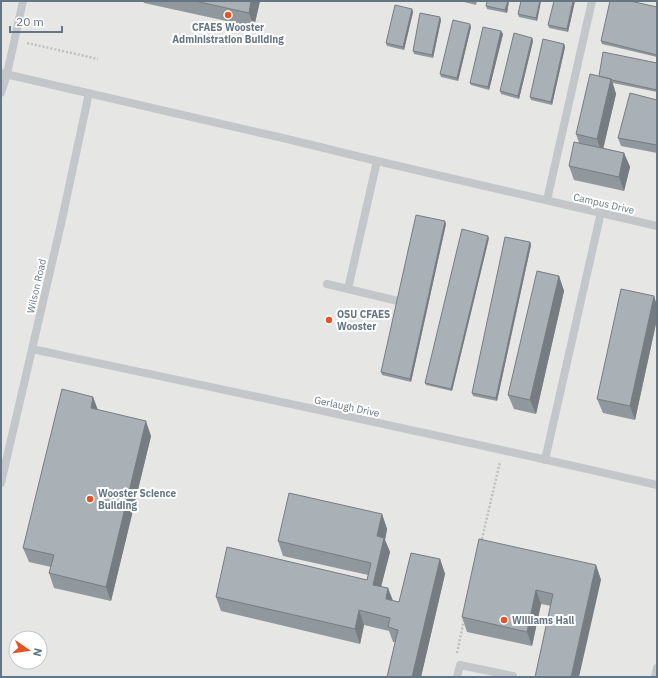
<svg xmlns="http://www.w3.org/2000/svg" width="658" height="678" font-family="'IBM Plex Sans',sans-serif">
	<style>
		.built { fill: #e6e7e5; fill-rule: evenodd }
		.lines { fill: none; stroke-linecap: round; stroke-linejoin: round }
		.path { stroke: #bdbfc1; stroke-width: 2.5; stroke-dasharray: 2 2; stroke-linecap: butt }
		.service { stroke: #c3c7ca; stroke-width: 8 }
		.wall { fill: #91989d }
		.shaded-wall { fill: #767c80 }
		.building { fill: #a9b1b7; stroke: #767c80 }
		.poi-dot { fill: #e45424; stroke: #fff; stroke-width: 1.5 }
		.labels { text-anchor: middle; stroke-width: 4; stroke-linejoin: round; paint-order: stroke }
		.poi-label { font-size: 10px; font-weight: bold; fill: #647583; stroke: #fff; text-anchor: start }
		.street-label { font-size: 10px; fill: #647583; stroke: #fff }
	</style>
	<rect width="100%" height="100%" fill="#f6f6f2"/>
	<path class="built" d="M1,1H657V677H1ZM16,638H40V662H16Z"/>
	<g class="lines">
		<path class="path" d="M27,43L98,59
			M481,543L500,462
			M457,653L464,620"/>
		<path class="service" d="M1,73L283,138L377,161L657,226
			M1,93L7,74L23,1
			M547,200L592,1
			M327,284L398,301
			M348,289L377,161
			M32,349C240,393 449,437 657,485
			M545,460L601,212
			M1,483L61,224L89,93
			M457,677L460,665L513,676V677
			M655,677L657,668"/>
	</g>
	<path class="wall" d="M143,1H260L254,27L144,3Z
		M460,1H477L476,5Z
		M509,1L507,13L487,9L486,6Z
		M521,1H541L537,21L519,17L518,14Z
		M575,1L568,32L549,28L548,25Z
		M657,7V57L602,44L601,41Z
		M412,9L413,12L404,50L387,46L386,43Z
		M441,20L433,58L414,54L413,51Z
		M471,27L458,81L441,77L440,74Z
		M501,31L503,34L489,90L471,85L470,83Z
		M532,38L533,41L519,99L501,94L500,91Z
		M564,44L565,47L552,105L531,100L530,97Z
		M657,63V92L613,83L616,94L603,148L624,153L630,167L624,191L574,180L569,166L579,143L576,134L599,76Z
		M657,100V153L621,146L618,138Z
		M446,224L411,382L382,375L381,372Z
		M489,238L452,391L426,385L425,383Z
		M530,242L531,245L497,401L473,396L472,393Z
		M559,276L564,291L536,414L514,409L508,395Z
		M654,296L657,306V319L635,420L603,413L597,399Z
		M93,397L98,410L151,436L111,601L54,588L49,573L51,567L29,562L23,548Z
		M382,514L387,529L385,540L390,552L381,586L393,601L399,602L440,559L445,574L421,677H387L395,642H393L389,631L364,625L360,644L221,611L216,597L367,580L368,575L283,556L278,541Z
		M596,565L601,580L551,606L541,604L532,646L467,632L462,617Z"/>
	<path class="shaded-wall" d="M251,1H260L254,27L249,13Z
		M508,1H509L507,13L505,10Z
		M540,1H541L537,21L536,18Z
		M573,1H575L568,32L567,29Z
		M412,9L413,12L404,50L403,47Z
		M440,17L441,20L433,58L432,55Z
		M470,24L471,27L458,81L457,78Z
		M501,31L503,34L489,90L488,87Z
		M532,38L533,41L519,99L518,96Z
		M564,44L565,47L552,105L551,102Z
		M611,79L616,94L602,154L597,139Z
		M624,153L630,167L624,191L619,177Z
		M445,221L446,224L411,382L410,379Z
		M488,236L489,238L452,391L451,389Z
		M530,242L531,245L497,401L496,398Z
		M559,276L564,291L536,414L530,400Z
		M654,296L657,306V319L635,420L630,406Z
		M93,397L98,411L91,408Z
		M146,421L151,436L111,601L106,587Z
		M382,514L387,529L385,540L390,552L378,599L373,585L377,536Z
		M440,559L445,574L421,677H412Z
		M596,565L601,580L579,677H571Z
		M388,588L394,603L386,599Z
		M536,590L541,604L532,646L527,632Z
		M359,610L364,625L360,644L355,629Z"/>
	<path class="building" d="M195,1H251L249,13Z
		M487,1H508L505,10L486,6Z
		M521,1H540L536,18L518,14Z
		M554,1H573L567,29L548,25Z
		M610,1H630L657,7V55L601,41Z
		M395,5L412,9L403,47L386,43Z
		M420,13L440,17L432,55L413,51Z
		M453,20L470,24L457,78L440,74Z
		M483,27L501,31L488,87L470,83Z
		M514,33L532,38L518,96L500,91Z
		M543,39L564,44L551,102L530,97Z
		M603,52L657,63V90L612,80L611,79L599,76Z
		M590,74L611,79L597,139L576,134Z
		M630,93L657,100V145L618,138Z
		M574,142L624,153L619,177L569,166Z
		M416,215L445,221L410,379L381,372Z
		M462,229L488,236L451,389L425,383Z
		M505,237L530,242L496,398L472,393Z
		M537,271L559,276L530,400L508,395Z
		M621,289L654,296L630,406L597,399Z
		M62,389L93,397L91,408L146,421L106,587L49,573L54,555L23,548Z
		M289,493L382,514L377,536L384,538L373,585L388,588L386,599L399,602L411,553L440,559L412,677H387L398,630L388,627L390,618L359,610L355,629L216,597L227,547L367,580L371,563L278,541Z
		M479,539L596,565L571,677H535L553,594L536,590L527,632L462,617Z"/>
	<g class="poi-dot">
		<circle cx="228" cy="15" r="4"/>
		<circle cx="329" cy="320" r="4"/>
		<circle cx="90" cy="499" r="4"/>
		<circle cx="504" cy="620" r="4"/>
	</g>
	<g class="labels">
		<g class="poi-label">
			<text x="228" y="31" text-anchor="middle">CFAES Wooster<tspan x="228" dy="12">Administration Building</tspan></text>
			<text x="337" y="318">OSU CFAES<tspan x="337" dy="12">Wooster</tspan></text>
			<text x="98" y="497">Wooster Science<tspan x="98" dy="12">Building</tspan></text>
			<text x="512" y="624">Williams Hall</text>
		</g>
		<g class="street-label">
			<text transform="translate(604 203) rotate(13)" y="4">Campus Drive</text>
			<text transform="translate(36 286) rotate(-77)" y="4">Wilson Road</text>
			<text transform="translate(347 406) rotate(12)" y="4">Gerlaugh Drive</text>
		</g>
	</g>
	<rect width="658" height="678" fill="none" stroke="#647583" stroke-width="4"/>
	<g transform="translate(28 650) rotate(103)"><circle r="19" fill="#ffffff" stroke="#c1c8cd"/>
	<path d="M0-3L7 15L0 10L-7 15Z" fill="#e45424"/>
	<text y="-6" font-size="11" font-weight="bold" text-anchor="middle" fill="#647583">N</text>
	</g>
	<path d="M10 26v6h52v-6" fill="none" stroke="#647583" stroke-width="2"/>
	<text x="16" y="26" font-size="12" fill="#647583" stroke="#ffffff" stroke-width="3" paint-order="stroke">20 m</text>
</svg>
